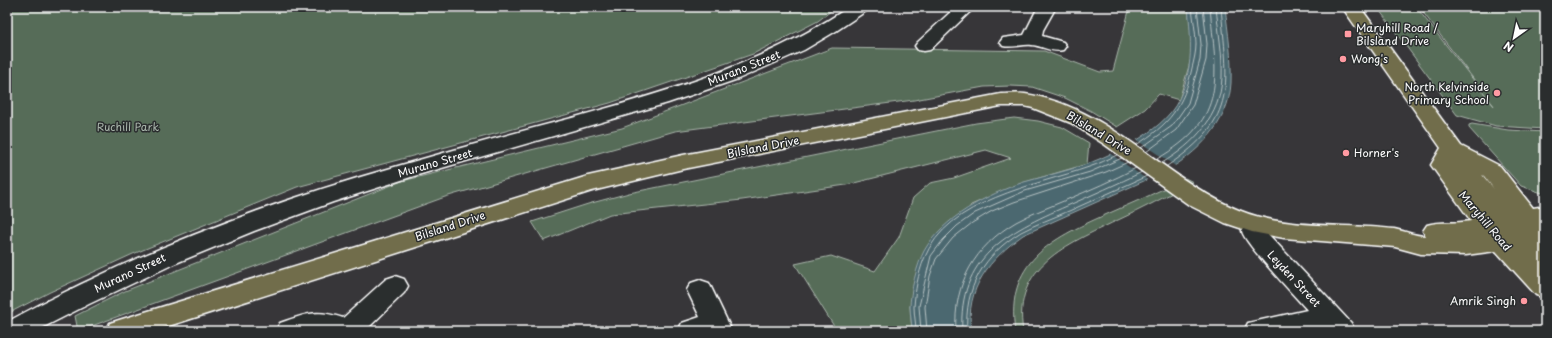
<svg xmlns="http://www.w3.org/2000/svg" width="1552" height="338" font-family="'Playpen Sans',sans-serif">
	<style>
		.green { fill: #566c58; stroke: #aab6ac }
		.water { fill: #4b686f; stroke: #93a4a9 }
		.pier { fill: #373639 }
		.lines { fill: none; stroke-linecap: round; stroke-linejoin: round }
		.shore { stroke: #b7c3c5; stroke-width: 1 }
		.minor-casing { stroke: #fff; stroke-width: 3 }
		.major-casing { stroke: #fff; stroke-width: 3 }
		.minor { fill: #2a2d2e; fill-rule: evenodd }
		.major { fill: #716d4b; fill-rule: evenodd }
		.poi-dot { fill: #ff9aa2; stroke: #2a2d2e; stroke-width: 1.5 }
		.labels { text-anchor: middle; stroke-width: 3; stroke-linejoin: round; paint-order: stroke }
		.poi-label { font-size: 11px; fill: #fff; stroke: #2a2d2e; text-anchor: start }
		.street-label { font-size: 11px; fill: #fff; stroke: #2a2d2e }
		.park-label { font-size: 11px; fill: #aab6ac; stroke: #2a2d2e }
	</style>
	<rect width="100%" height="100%" fill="#373639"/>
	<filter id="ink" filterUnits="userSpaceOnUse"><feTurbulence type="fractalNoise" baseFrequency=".025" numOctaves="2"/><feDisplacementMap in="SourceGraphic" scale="8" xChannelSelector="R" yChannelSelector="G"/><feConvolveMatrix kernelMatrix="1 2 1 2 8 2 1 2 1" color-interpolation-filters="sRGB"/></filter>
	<g filter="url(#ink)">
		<path class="green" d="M7,7H836L818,21L753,54L610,103L297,187L133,254L50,292L7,314Z
			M1130,7H1188L1192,44L1191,59L1179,100L1159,94L1145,109L1117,127L1091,111L1065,98L1032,87L1010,86L984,87L914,100L675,131L445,197L78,331L75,316L125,291L402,181L622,128L832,48L1044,51L1100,72L1113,71Z
			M1377,7H1416L1494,106L1419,7H1545V129L1496,126L1457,115Z
			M1014,118L1038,121L1062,127L1089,143L1087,164L1022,183L971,205L910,306L912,331H837L795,264L831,256L875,271L899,237L913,198L930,183L954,178L1011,158L986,150L846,185L742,200L610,214L544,241L532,222L588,204L629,193L976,123Z
			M1472,124L1508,130L1545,132V194L1521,186L1469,128V125Z
			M1185,178L1193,182C1167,196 1142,209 1116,221C1068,244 1012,266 1023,331H1015C1005,262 1051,239 1105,215C1132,203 1159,192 1185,178Z"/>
		<path class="water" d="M1188,7H1225C1228,32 1232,58 1231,83C1229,123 1197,154 1164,172L1023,235C990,259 965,288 971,331H912C912,323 910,315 910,307C910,293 917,264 924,251C942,218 988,194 1024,182C1045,176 1067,171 1087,164C1103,158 1119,150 1134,142C1152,131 1170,118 1179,99C1194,68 1191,40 1188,7Z"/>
		<path class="pier" d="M1135,139L1177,167L1149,181L1108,152Z"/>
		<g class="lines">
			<path class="shore" d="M1136,145C1169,125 1184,106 1192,68C1194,60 1196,52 1196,44C1196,32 1193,19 1192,7
				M1141,148L1172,126L1188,103L1200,60L1201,44L1197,7
				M1146,152L1176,130L1193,105L1206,60L1207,44L1203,7
				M1157,159C1229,118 1216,77 1210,7
				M1162,163C1194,144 1221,116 1222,77C1223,54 1218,30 1216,7
				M1167,166C1240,118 1227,83 1221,7
				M916,331C916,323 914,315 914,307C915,291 918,274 924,259C948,199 1035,186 1089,167C1099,164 1108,159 1117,155
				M921,331L919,306L931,256L943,240L957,226L975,213L1025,191L1090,172L1122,158
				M927,331L925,307L930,276L936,259L953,238L972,223L992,211L1014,202L1106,172L1128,162
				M956,331C953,284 975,246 1016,222C1032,213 1050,207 1066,200C1090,190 1113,180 1136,168
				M962,331C958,257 1007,232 1067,206C1092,195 1117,184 1142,172
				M967,331C964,287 984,255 1021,232C1036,224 1053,218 1069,211C1095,199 1121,188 1147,176"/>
			<g class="minor-casing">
				<path id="minor" d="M849,7H869L866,11L836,31L804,50L738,79L668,103L414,176L333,202L254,231L176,263L89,304L36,331H7V322C130,255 264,204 398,166C456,149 514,133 572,118C670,91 764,64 849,7Z
					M956,7H975L930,50L924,51L918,50L915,46L918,42Z
					M1038,7H1056L1043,30L1042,36L1063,42L1066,46L1063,50C1052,53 1043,46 1032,45C1022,44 1013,48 1003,46L1000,42L1003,38L1024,35Z
					M1254,217L1262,219L1269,235L1351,323L1355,331H1326L1323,328L1307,331H1244L1248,323L1307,310C1296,297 1244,243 1242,231C1241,226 1243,223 1246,219Z
					M395,276L404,279L408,286L404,293L365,331H276L280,323C306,314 315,309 343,318L386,279Z
					M700,280L709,283L732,331H678L682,323L700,317L687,290L691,283Z"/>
			</g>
			<g class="major-casing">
				<path id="major" d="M1342,7H1360L1461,146L1500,166L1533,208L1545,206V222H1543L1545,226V246H1543L1545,248V298L1536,295L1496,251L1466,255L1421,254L1395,247L1284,238L1252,232L1225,223L1189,205L1104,144L1071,123L1033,108L1024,106H1001L683,169L592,191L153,331H106L110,323L119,320L588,176L683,155L1001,94C1009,94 1017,93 1025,94C1109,106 1166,181 1241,211C1288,230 1345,223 1394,229C1405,231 1415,236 1426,236L1423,231L1427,225C1441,221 1455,224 1471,221L1431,165L1441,148ZM1482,175L1484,176L1494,189L1483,176Z"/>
			</g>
			<use href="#minor" class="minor"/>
			<use href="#major" class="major"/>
		</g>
	</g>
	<g class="poi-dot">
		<rect x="1344" y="30" width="8" height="8" rx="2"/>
		<circle cx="1343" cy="59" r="4"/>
		<circle cx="1497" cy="93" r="4"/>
		<circle cx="1346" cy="153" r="4"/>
		<circle cx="1524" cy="301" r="4"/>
	</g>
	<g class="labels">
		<g class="poi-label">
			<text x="1356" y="32">Maryhill Road /<tspan x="1356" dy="13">Bilsland Drive</tspan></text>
			<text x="1351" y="63">Wong's</text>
			<text x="1489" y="91" text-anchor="end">North Kelvinside<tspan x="1489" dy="13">Primary School</tspan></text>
			<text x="1354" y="157">Horner's</text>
			<text x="1516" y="305" text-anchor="end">Amrik Singh</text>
		</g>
		<g class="street-label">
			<text transform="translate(744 68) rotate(-22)" y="4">Murano Street</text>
			<text transform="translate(1099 133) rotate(31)" y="4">Bilsland Drive</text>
			<text transform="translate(763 147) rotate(-11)" y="4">Bilsland Drive</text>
			<text transform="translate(435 163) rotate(-16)" y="4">Murano Street</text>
			<text transform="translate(1485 221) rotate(50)" y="4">Maryhill Road</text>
			<text transform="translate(450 226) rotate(-18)" y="4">Bilsland Drive</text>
			<text transform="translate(130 273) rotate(-25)" y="4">Murano Street</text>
			<text transform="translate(1294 279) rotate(47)" y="4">Leyden Street</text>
		</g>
		<g class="park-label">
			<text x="128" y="131">Ruchill Park</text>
		</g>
	</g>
	<rect width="1552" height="338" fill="none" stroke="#2a2d2e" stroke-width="24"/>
	<rect x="12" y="12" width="1528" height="314" fill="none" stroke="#fff" stroke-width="1.5" filter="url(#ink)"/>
	<g transform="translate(1514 38) rotate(213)" stroke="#2a2d2e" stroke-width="3" paint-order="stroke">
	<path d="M0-3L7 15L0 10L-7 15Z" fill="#ffffff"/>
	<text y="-6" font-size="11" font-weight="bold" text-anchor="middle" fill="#ffffff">N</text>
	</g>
</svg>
